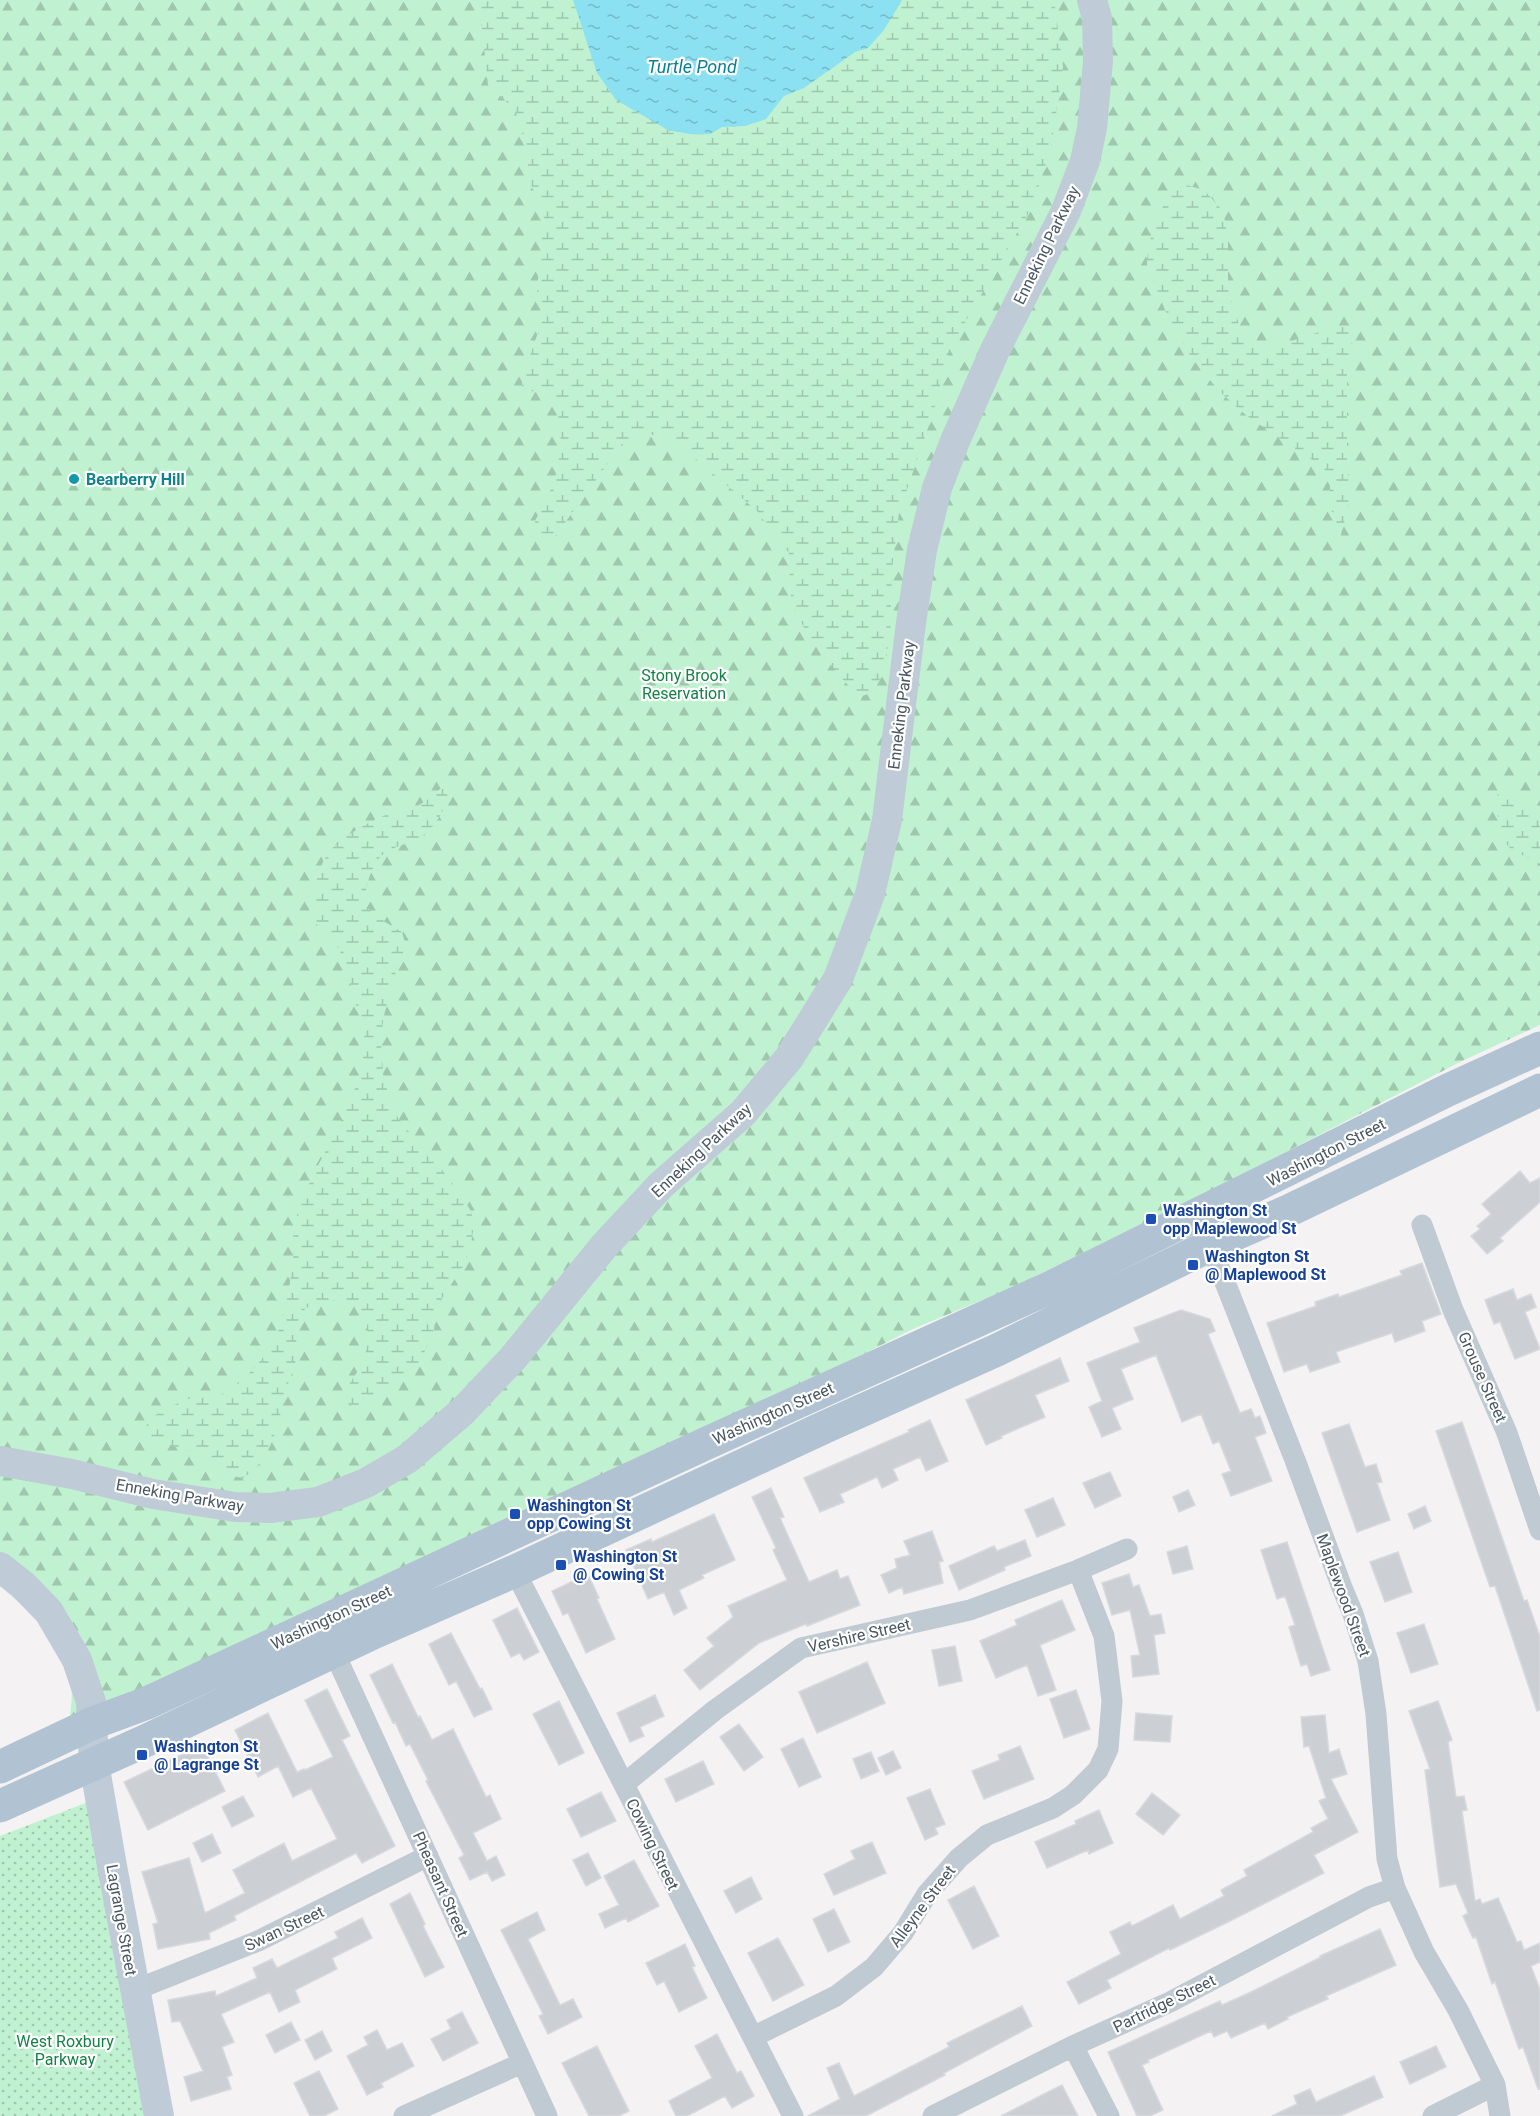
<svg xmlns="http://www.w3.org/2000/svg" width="1540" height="2116" font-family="Roboto,sans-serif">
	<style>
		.forest { fill: url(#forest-firs) }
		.wetland { fill: url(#wetland-marsh) }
		.park { fill: url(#park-dots) }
		.water { fill: url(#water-ripples) }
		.building { fill: #ccd0d5; stroke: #d6d9de; stroke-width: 1.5 }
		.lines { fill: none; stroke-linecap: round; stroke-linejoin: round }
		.street { stroke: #c0cad2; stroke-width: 21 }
		.secondary { stroke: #bfcbd6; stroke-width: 30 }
		.primary { stroke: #b1c3d2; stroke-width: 33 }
		.culture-dot { fill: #0f9aa8; stroke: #fff; stroke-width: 2 }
		.transit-dot { fill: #1a4fb4; stroke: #fff; stroke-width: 2 }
		.labels { text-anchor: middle; stroke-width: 4.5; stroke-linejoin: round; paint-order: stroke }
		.street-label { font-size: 16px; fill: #495761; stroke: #fff }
		.culture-label { font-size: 16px; font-weight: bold; fill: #0d838f; stroke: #fff; text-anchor: start }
		.park-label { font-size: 16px; fill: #138345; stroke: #fff }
		.transit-label { font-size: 16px; font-weight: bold; fill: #164399; stroke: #fff; text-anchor: start }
		.water-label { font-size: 18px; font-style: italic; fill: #077f97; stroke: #fff }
	</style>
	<defs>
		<pattern id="forest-firs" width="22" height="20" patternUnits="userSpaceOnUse" patternTransform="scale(1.5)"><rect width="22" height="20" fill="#c0f2d1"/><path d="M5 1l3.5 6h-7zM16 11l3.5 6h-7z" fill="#9ec7ad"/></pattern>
		<pattern id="wetland-marsh" width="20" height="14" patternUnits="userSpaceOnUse" patternTransform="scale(1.5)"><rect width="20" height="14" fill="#c0f2d1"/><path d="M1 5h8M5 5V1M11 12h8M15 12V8" fill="none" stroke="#9ec7ad"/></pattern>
		<pattern id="park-dots" width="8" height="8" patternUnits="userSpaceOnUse" patternTransform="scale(1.5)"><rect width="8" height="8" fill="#c0f2d1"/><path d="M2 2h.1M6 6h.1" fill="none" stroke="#9ec7ad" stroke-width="1.8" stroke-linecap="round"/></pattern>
		<pattern id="water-ripples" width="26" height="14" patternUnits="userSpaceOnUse" patternTransform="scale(1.5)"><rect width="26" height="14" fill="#8be1f1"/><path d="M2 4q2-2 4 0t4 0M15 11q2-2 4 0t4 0" fill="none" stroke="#74b9c7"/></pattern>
	</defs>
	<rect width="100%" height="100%" fill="#f4f2f2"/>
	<path class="forest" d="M0,0H1540V1025L1462,1061L1226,1183L1011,1288L913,1329L737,1418L197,1667L70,1716C71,1706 73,1693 71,1683C59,1638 34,1615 0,1586Z"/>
	<path class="wetland" d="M479,0H573L597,73L616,100L668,130L689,134H710L722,127L745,126L766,119L784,96L804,88L855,52L868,48L884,30L902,0H1054L1063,67L1051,149L1031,209L949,350L934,410L899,513L892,569L890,639L880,679L871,693L859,697C838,675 795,626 791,596C789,582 790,567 789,553L777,539L757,511L697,460L673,443L650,434L635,435L624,441L554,538H542L536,535L535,521L554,483L560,454L561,425L553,400L541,394L522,388V378L546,310L537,291L545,204L532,188L523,137L516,113L503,98L488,85Z
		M1183,184L1204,190L1223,211L1228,239V288L1239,325L1253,344L1263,346L1279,345L1337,326L1347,328L1354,334L1347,370V460L1350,500L1339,542L1330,503V485L1324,468L1247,416L1219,391L1191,357L1165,310L1147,264L1148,250L1155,220L1170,195Z
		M445,785C454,798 436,825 425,834C411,846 389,844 377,861C369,874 364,891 365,906L385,922L402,932L405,943L402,960L397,968L390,991L383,1020L381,1044L383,1074L388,1093L396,1115L409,1132L429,1153L456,1188L471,1211L474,1224L471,1244L464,1265L439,1303L435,1316L434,1331L416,1371L373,1405L356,1409L346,1402C344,1386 352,1382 359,1369C366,1355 370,1341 367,1325C366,1317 359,1308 351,1304C336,1298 311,1299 301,1314C293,1327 298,1346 296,1360C294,1370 289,1380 286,1390C278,1423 274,1458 243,1478L221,1474L209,1461L196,1453L144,1438L143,1430C152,1417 160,1410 174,1405C178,1404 182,1400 187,1399C198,1396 211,1399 222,1394C243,1383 268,1356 277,1334C285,1317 291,1279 293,1259C294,1247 292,1234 295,1223C309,1162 374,1092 363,1027C361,1019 357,1010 355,1001C350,984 347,966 339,949C335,942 328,939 323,933C305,915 315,871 329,852C342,836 375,818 394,812C402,810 410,810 416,807C427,801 436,792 445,785Z
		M1498,792H1505L1540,818V864C1533,860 1515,852 1510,848C1498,837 1495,807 1498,792Z"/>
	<path class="park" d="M88,1802L118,1976L144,2116H0V1836Z"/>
	<path class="water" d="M573,0H902L884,30L868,48L855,52L804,88L784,96L766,119L745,126L722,127L710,134H689L668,130L616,100L597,73Z"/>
	<path class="building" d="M1520,1171L1530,1183L1540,1178V1202L1500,1238L1503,1241L1487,1254L1471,1236L1480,1229L1477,1226L1491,1214L1482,1204Z
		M1422,1263L1441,1314L1422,1321L1425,1331L1395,1342L1392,1333L1336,1352L1340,1362L1310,1372L1307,1364L1284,1372L1267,1323L1316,1306L1315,1302L1338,1294L1339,1297L1402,1275L1400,1271Z
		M1513,1289L1517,1300L1531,1294L1536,1307L1525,1312L1540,1349L1515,1359L1500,1322L1494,1324L1485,1300Z
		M1181,1310L1210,1319L1215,1331L1208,1334L1240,1413L1251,1409L1255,1418L1260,1416L1266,1433L1255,1437L1272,1481L1231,1496L1222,1474L1231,1471L1219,1441L1213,1444L1201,1414L1182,1422L1156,1355L1121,1369L1133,1399L1112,1408L1121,1429L1102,1437L1089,1407L1102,1401L1087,1363L1140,1342L1134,1328Z
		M1060,1358L1069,1381L1035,1395L1045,1417L1001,1436L1002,1438L986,1445L966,1400Z
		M930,1420L948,1461L926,1471L920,1457L893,1469L898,1480L882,1488L877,1477L840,1494L844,1502L820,1512L804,1478L909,1432L908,1430Z
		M1462,1422L1524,1601L1527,1600L1540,1637V1710L1537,1711L1495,1586L1490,1587L1436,1431Z
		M1349,1424L1365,1467L1376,1464L1382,1482L1377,1483L1390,1520L1357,1532L1322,1433Z
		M1110,1472L1121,1496L1095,1508L1083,1483Z
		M771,1488L784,1517L780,1518L809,1582L837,1570L840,1579L848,1576L860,1605L807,1626L806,1624L759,1643L700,1690L684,1670L714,1646L707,1638L733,1617L728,1606L787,1580L773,1550L776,1548L752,1497Z
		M1188,1490L1195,1505L1179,1512L1173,1497Z
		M1053,1498L1065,1525L1037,1537L1025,1510Z
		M1425,1506L1431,1521L1414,1529L1408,1514Z
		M714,1514L735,1560L702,1575L704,1578L679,1590L687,1608L674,1615L664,1592L648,1599L626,1550L651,1539L652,1542Z
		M932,1531L943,1561L939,1562L943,1583L904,1594L902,1587L889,1593L881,1575L897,1568L895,1559L910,1555L904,1541Z
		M1025,1540L1031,1556L1004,1567L1005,1570L959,1590L949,1566L994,1546L997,1551Z
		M1287,1542L1330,1670L1311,1676L1307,1664L1301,1666L1289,1627L1295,1625L1285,1596L1277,1599L1261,1550Z
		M1187,1546L1193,1569L1173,1574L1167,1552Z
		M1398,1552L1412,1592L1385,1602L1370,1562Z
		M588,1574L599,1598L597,1599L615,1639L586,1653L568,1613L563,1615L552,1591Z
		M1129,1574L1133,1587L1139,1585L1150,1616L1161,1614L1165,1633L1154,1635L1159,1674L1133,1677L1131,1656L1140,1655L1130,1610L1112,1615L1102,1583Z
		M1062,1600L1075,1630L1040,1645L1056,1690L1038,1696L1027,1665L996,1678L980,1641L1017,1625L1015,1620Z
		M517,1608L539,1652L524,1660L520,1653L511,1657L493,1620Z
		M1424,1624L1438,1664L1411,1673L1397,1633Z
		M451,1633L480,1689L482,1688L492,1709L474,1717L456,1681L449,1685L429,1644Z
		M955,1646L962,1681L939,1686L932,1650Z
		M867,1662L885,1703L817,1733L799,1692Z
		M392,1664L418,1717L420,1716L432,1740L453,1729L486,1797L490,1795L501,1819L473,1833L487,1861L496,1856L505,1875L492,1881L487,1872L470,1880L459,1858L464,1855L426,1781L428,1780L410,1744L406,1746L395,1722L393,1723L370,1675Z
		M327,1689L350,1736L342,1740L395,1846L362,1863L356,1853L234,1916L236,1920L209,1933L210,1939L158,1949L153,1924L158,1923L142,1872L189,1858L205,1913L245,1893L233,1870L284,1843L292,1861L337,1839L311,1788L293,1797L278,1766L258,1777L235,1730L268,1713L297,1772L304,1769L305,1770L333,1757L305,1700Z
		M1076,1690L1090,1729L1064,1738L1050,1699Z
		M655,1695L664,1716L640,1727L644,1736L630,1742L617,1713Z
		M559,1701L584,1753L559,1765L533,1714Z
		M1438,1701L1452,1740L1448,1742L1456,1797L1464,1796L1467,1810L1462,1811L1475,1901L1480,1899L1482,1904L1498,1898L1517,1942L1521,1941L1524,1950L1540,1943V1962L1531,1966L1540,1990V2089H1538L1523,2047L1519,2049L1495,1982L1492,1984L1476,1937L1473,1938L1463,1916L1468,1913L1456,1884L1440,1887L1425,1770L1430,1769L1409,1711Z
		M1136,1713L1172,1716L1170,1742L1134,1740Z
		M1325,1715L1329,1753L1339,1749L1347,1774L1331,1779L1358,1832L1314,1855L1324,1873L1228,1922L1170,1950L1169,1948L1107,1980L1111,1988L1079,2004L1067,1982L1121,1954L1110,1932L1130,1922L1132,1926L1173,1905L1180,1919L1224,1896L1221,1890L1247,1876L1244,1870L1313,1832L1311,1828L1328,1819L1319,1801L1326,1798L1309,1746L1304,1747L1301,1717Z
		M739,1724L763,1757L744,1771L720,1737Z
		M803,1738L821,1777L799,1787L781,1749Z
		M202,1745L225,1791L148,1830L124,1782Z
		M1020,1746L1034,1779L984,1799L972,1771L1000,1760L998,1755Z
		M893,1751L901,1768L886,1775L878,1758Z
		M871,1752L879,1771L861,1779L853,1759Z
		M703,1761L714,1784L676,1802L665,1779Z
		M930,1789L945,1824L935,1828L938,1834L925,1840L907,1798Z
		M601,1792L616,1821L581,1837L567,1809Z
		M1152,1793L1180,1815L1163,1835L1136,1814Z
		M243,1796L254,1816L232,1827L222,1807Z
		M1099,1810L1113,1843L1089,1854L1088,1850L1047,1868L1035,1842L1076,1824L1075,1821Z
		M212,1834L221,1853L202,1862L193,1843Z
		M872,1842L886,1873L834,1895L824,1874L855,1859L851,1851Z
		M588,1853L601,1878L586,1886L573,1860Z
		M634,1860L659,1906L628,1922L626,1918L605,1928L599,1914L619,1905L604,1876Z
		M751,1877L762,1899L736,1913L724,1891Z
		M974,1886L999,1936L973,1949L948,1900Z
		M410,1893L425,1924L423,1926L444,1967L425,1977L390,1904Z
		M834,1909L850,1942L828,1952L813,1919Z
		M537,1912L545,1930L528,1939L560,2005L573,1999L582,2017L548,2034L539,2016L543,2014L501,1930Z
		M362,1918L372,1938L332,1958L337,1969L295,1990L300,2002L279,2012L270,1992L221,2014L234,2042L222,2047L232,2075L227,2077L231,2089L191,2101L184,2077L203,2071L180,2021L172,2022L168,2000L215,1991L216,1996L257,1978L253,1968L272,1959L277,1968L338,1938L335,1932Z
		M1380,1929L1396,1965L1326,1996L1328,1999L1287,2017L1288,2019L1268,2029L1265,2023L1231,2038L1227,2031L1214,2037L1211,2031L1148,2060L1149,2062L1142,2065L1163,2110L1150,2116H1137L1108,2052L1220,2001L1222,2005L1251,1992L1321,1957L1320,1956Z
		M778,1938L804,1985L773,2001L748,1953Z
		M685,1944L695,1966L692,1967L707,1998L679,2012L664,1981L657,1985L646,1963Z
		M1022,2006L1032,2026L944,2073L945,2075L893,2102L866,2116H808L840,2099L827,2068L839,2063L854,2096L949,2047L947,2043Z
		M462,2012L478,2043L443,2061L431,2039L451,2029L447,2020Z
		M291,2022L300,2040L275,2053L266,2035Z
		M377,2030L387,2050L402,2043L414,2066L381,2083L383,2087L367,2095L347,2056L368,2045L364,2037Z
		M322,2031L332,2051L315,2060L305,2040Z
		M717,2034L737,2073L741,2071L754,2096L732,2108L725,2096L687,2116H676L669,2101L712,2078L695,2046Z
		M597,2046L629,2111L619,2116H589L562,2063Z
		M1436,2046L1446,2067L1410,2084L1400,2062Z
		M319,2071L338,2109L324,2116H310L294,2083Z
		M1374,2076L1383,2097L1340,2116H1272L1297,2104L1294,2096L1310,2089L1316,2102Z
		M1062,2085L1078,2116H1001L1040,2096Z"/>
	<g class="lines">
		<path class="street" d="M1422,1225L1453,1310L1507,1433L1540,1530
			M1206,1234L1295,1460L1341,1585L1353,1614L1368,1661L1376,1714L1387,1859L1395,1888L1424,1952L1458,2010L1495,2085L1500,2116
			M515,1571L793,2116
			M334,1652L547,2116
			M624,1784L715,1710L801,1648L970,1610L1078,1570L1127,1549
			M135,1990L258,1941L428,1856
			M753,2037L836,1996L874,1967L903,1933L927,1894L959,1858L987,1835L1053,1808L1073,1795L1098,1770L1108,1749L1112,1701L1104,1636L1078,1570
			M1073,2046L1109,2116
			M404,2116L522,2063
			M933,2116L1075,2045L1170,2002L1369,1897L1395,1888
			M1433,2116L1495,2085"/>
		<path class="secondary" d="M0,1461L72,1474L153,1494L235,1507L270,1508L318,1502L366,1483L407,1459L463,1411L513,1358L605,1245L661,1185L743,1113L789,1058L838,979L870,894L887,820L911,623L922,550L937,488L955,441L996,348L1066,211L1085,161L1092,128L1098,61L1097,18L1092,0
			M0,1567L23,1585L49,1612L77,1660L91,1702L94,1763L112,1866L159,2116"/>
		<path class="primary" d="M0,1767L93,1723L147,1703L707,1443L1049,1288L1448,1090L1540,1048
			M0,1806L145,1741L375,1632L515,1571L825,1427L997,1350L1211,1245L1288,1211L1540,1090"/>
	</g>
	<circle class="culture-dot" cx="74" cy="479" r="6"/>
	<g class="transit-dot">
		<rect x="1145" y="1213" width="12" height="12" rx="3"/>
		<rect x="1187" y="1259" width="12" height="12" rx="3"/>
		<rect x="509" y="1508" width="12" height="12" rx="3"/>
		<rect x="555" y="1559" width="12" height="12" rx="3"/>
		<rect x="136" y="1749" width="12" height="12" rx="3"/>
	</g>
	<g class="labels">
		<g class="street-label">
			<text transform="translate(1046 245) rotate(-64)" y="6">Enneking Parkway</text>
			<text transform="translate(901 705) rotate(-83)" y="6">Enneking Parkway</text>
			<text transform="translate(701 1150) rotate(-43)" y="6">Enneking Parkway</text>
			<text transform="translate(1326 1152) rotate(-27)" y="6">Washington Street</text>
			<text transform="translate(1483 1377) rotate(66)" y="6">Grouse Street</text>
			<text transform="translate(773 1413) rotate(-24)" y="6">Washington Street</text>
			<text transform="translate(180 1495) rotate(10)" y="6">Enneking Parkway</text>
			<text transform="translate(1344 1595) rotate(70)" y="6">Maplewood Street</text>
			<text transform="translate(331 1617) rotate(-25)" y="6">Washington Street</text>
			<text transform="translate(859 1635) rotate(-13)" y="6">Vershire Street</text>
			<text transform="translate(653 1844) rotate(64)" y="6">Cowing Street</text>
			<text transform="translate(441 1884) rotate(66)" y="6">Pheasant Street</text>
			<text transform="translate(922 1906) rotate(-53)" y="6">Alleyne Street</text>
			<text transform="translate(122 1920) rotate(80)" y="6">Lagrange Street</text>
			<text transform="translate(284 1928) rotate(-25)" y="6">Swan Street</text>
			<text transform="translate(1164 2003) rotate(-26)" y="6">Partridge Street</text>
		</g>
		<g class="culture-label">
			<text x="86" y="485">Bearberry Hill</text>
		</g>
		<g class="park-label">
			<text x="684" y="681">Stony Brook<tspan x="684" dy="18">Reservation</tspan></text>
			<text x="65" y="2047">West Roxbury<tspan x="65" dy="18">Parkway</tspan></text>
		</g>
		<g class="transit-label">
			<text x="1163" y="1216">Washington St<tspan x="1163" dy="18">opp Maplewood St</tspan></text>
			<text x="1205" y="1262">Washington St<tspan x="1205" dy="18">@ Maplewood St</tspan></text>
			<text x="527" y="1511">Washington St<tspan x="527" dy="18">opp Cowing St</tspan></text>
			<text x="573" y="1562">Washington St<tspan x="573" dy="18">@ Cowing St</tspan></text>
			<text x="154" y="1752">Washington St<tspan x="154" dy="18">@ Lagrange St</tspan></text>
		</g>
		<g class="water-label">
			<text x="692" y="73">Turtle Pond</text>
		</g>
	</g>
</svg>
